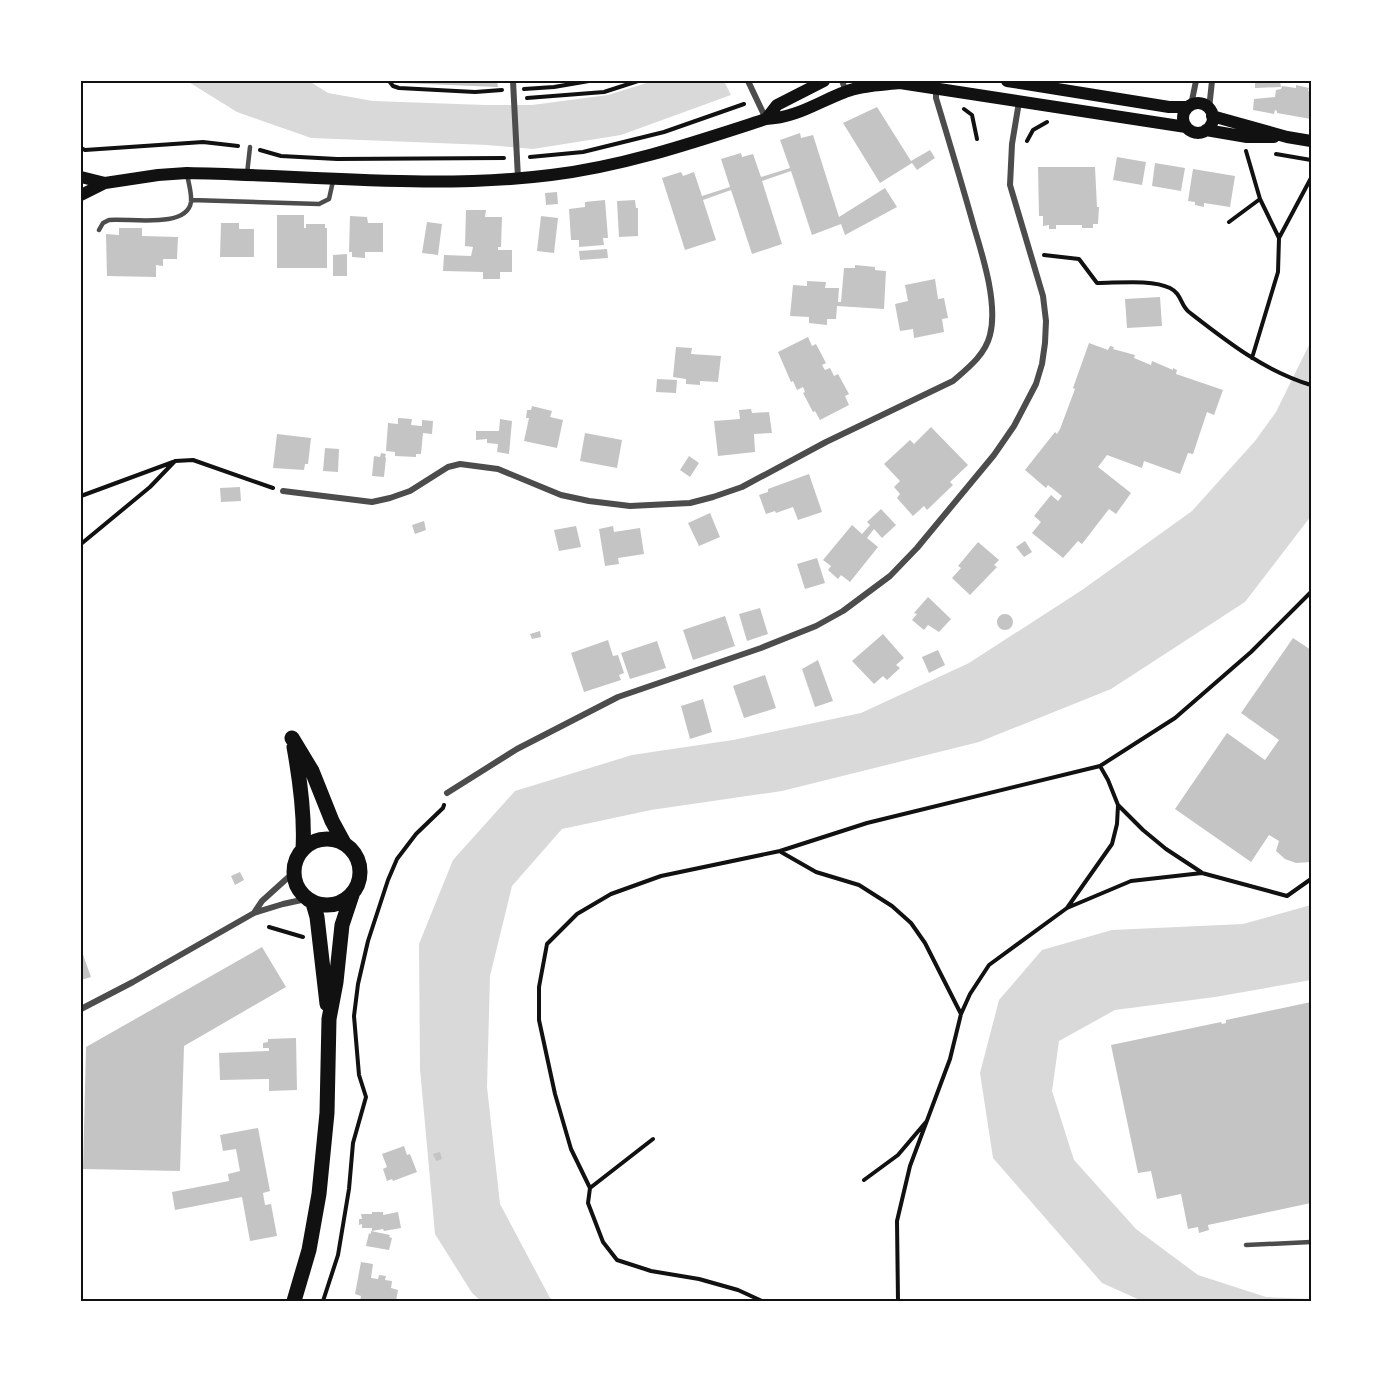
<svg xmlns="http://www.w3.org/2000/svg" width="1392" height="1382" font-family="Inter,sans-serif">
	<style>
		.water { fill: #d9d9d9 }
		.building { fill: #c4c4c4 }
		.lines { fill: none; stroke-linecap: round; stroke-linejoin: round }
		.path { stroke: #111; stroke-width: 4 }
		.service { stroke: #4c4c4c; stroke-width: 4.5 }
		.minor { stroke: #4c4c4c; stroke-width: 6 }
		.secondary { stroke: #111; stroke-width: 12 }
		.primary { stroke: #111; stroke-width: 15 }
		.neatline { fill: none; stroke: #111; stroke-width: 2 }
	</style>
	<rect width="100%" height="100%" fill="#fff"/>
	<path class="water" d="M187,81H309L328,93L373,101L485,105H532L608,95L653,81H724L731,95L621,135L533,149L487,145L311,138L237,112Z
		M1311,341V516L1245,602L1111,689L979,742L782,791L651,810L562,829L512,886L490,976L487,1087L500,1204L550,1298L556,1301H481L472,1293L435,1234L420,1069L419,944L453,860L515,791L632,755L733,740L861,713L969,663L1082,590L1192,511L1255,441L1276,412Z
		M1311,905V980L1215,997L1115,1010L1059,1041L1052,1091L1074,1160L1136,1229L1198,1275L1266,1297L1311,1299V1301H1142L1102,1283L993,1158L980,1073L999,1000L1042,950L1112,930L1243,924Z"/>
	<path class="building" d="M401,81H497L498,87L401,83Z
		M1255,81H1280L1281,87L1255,88Z
		M1296,85L1309,88L1308,91H1311V119L1277,113V111L1275,110L1274,114L1253,110L1254,99L1275,97L1276,90L1281,89L1282,86L1296,88Z
		M877,107L911,161L930,150L935,158L917,170L912,163L880,183L843,123Z
		M800,133L801,138L813,135L839,217L885,188L897,207L845,235L841,224L812,235L791,171L762,181L782,244L752,254L731,190L703,200L716,240L685,250L662,178L681,172L683,176L694,172L702,196L730,187L721,159L741,153L742,157L753,154L761,177L790,168L780,140Z
		M1117,157L1146,162L1142,185L1113,180Z
		M1155,163L1185,168L1181,191L1152,186Z
		M1038,167H1095L1097,207H1099L1098,224H1093V228H1082V225H1056V229H1049V225L1043,226V216H1039Z
		M1193,169L1235,176L1230,207L1204,203V207L1195,205V202L1188,201Z
		M557,192L558,204L546,205L545,193Z
		M605,200L608,238H603L604,245L579,247V240H571L569,209L585,207V202Z
		M635,200L636,208H638V236L619,237L617,201Z
		M466,210H486L485,217H502L501,247H498V250H512V272H500V279H483V272L443,271L444,255L471,256L473,247L465,246Z
		M277,215H304V228H306V224H325V228H327V268H277Z
		M350,216L367,217L368,223H383V252H365V258L352,257V252H349Z
		M541,216L558,218L554,253L537,251Z
		M427,222L442,224L438,255L422,253Z
		M221,223H239V229H254V257H220Z
		M119,228H142V236L178,237L177,259H163V266L156,265V277L107,276L106,234L119,235Z
		M607,249L608,258L580,260L579,251Z
		M347,254V276H333V255Z
		M855,265L875,267V270L886,271L884,309L837,306L836,319H827V325L809,323V317L790,316L793,285L807,286V281L826,282L825,288H839L838,302H841L844,268H855Z
		M935,279L938,299L944,298L948,318L942,319L944,332L914,338L913,329L900,331L895,304L908,301L905,285Z
		M1160,297L1162,326L1127,328L1125,299Z
		M808,337L812,346L816,344L826,363L822,365L825,370L830,368L834,376L838,374L849,394L845,396L849,405L820,420L815,411L813,412L803,393L805,392L803,387L797,390L793,381L791,382L778,352Z
		M1089,343L1108,350L1110,346L1114,347L1113,349L1135,355L1134,358L1151,365L1152,361L1173,370V368L1177,370L1176,374L1223,390L1214,415L1207,412L1193,454L1188,453L1180,474L1144,461L1142,468L1107,455L1098,467L1131,493L1116,514L1109,509L1082,544L1078,541L1063,558L1032,533L1041,522L1034,516L1051,495L1058,501L1062,496L1048,485L1046,488L1025,470L1055,432L1057,434L1060,429L1075,389L1073,388Z
		M676,347L692,348L691,354L721,356L718,382L700,381V385L686,384V379L673,377Z
		M657,379L677,380L676,393L656,392Z
		M532,406L552,411L550,417L563,420L557,448L524,441L529,418H526L527,410H531Z
		M751,409L752,413L769,412L772,433L754,434L755,452L718,456L714,421L740,419L739,410Z
		M398,418L412,419L411,425L422,426V420L433,421L432,434L423,433L421,454H416V457L395,456V452L386,451L388,423L398,424Z
		M500,419L512,421L509,454L497,452L498,444L487,443V439L476,440V431H499Z
		M931,427L968,465L950,482L953,485L927,510L924,506L913,516L897,498L900,494L894,487L900,481L884,464L910,440L914,444Z
		M585,433L622,440L617,468L580,461Z
		M277,434L311,438L308,464H305L304,470L273,468Z
		M325,448L339,449L338,472L323,471Z
		M381,453L386,454L385,457L386,458L384,477L372,476L374,456L380,457Z
		M689,456L699,463L690,477L680,470Z
		M809,474L822,512L798,520L793,507L776,513L775,511L766,514L759,495L768,492V489Z
		M240,487L241,501L221,502L220,488Z
		M881,509L896,525L882,538L874,529L867,538L878,547L850,582L841,575L838,579L828,570L831,566L823,560L852,525L862,534L870,525L867,522Z
		M710,513L720,537L699,546L688,523Z
		M424,521L426,530L415,534L412,525Z
		M576,526L581,547L559,551L554,530Z
		M613,526L614,532L640,528L644,554L618,558L619,564L605,566L599,529Z
		M1025,541L1032,552L1024,557L1016,547Z
		M978,542L999,560L994,565L997,567L970,595L952,578L961,568L958,566Z
		M817,558L825,583L805,589L797,564Z
		M928,597L951,619L939,632L928,625L924,630L912,620L917,614L914,613Z
		M760,608L768,634L747,641L739,614Z
		M997 622a8 8 0 1 1 16 0a8 8 0 1 1-16 0Z
		M725,616L735,646L693,660L683,630Z
		M540,631L541,637L532,639L530,634Z
		M883,634L904,658L896,665L900,668L887,680L883,676L874,684L852,661Z
		M1293,638L1311,650V862L1296,863L1285,859L1276,851L1279,841L1269,835L1251,862L1175,809L1227,733L1265,760L1279,740L1241,713Z
		M608,640L613,656L618,655L624,673L619,675L621,680L584,692L571,653Z
		M657,641L666,668L630,679L621,653Z
		M938,650L945,665L929,673L922,657Z
		M818,660L833,701L815,707L802,669Z
		M765,675L776,708L744,718L733,686Z
		M703,699L712,732L690,739L681,706Z
		M240,872L244,880L235,885L231,876Z
		M262,947L286,987L184,1046L180,1171L83,1169L86,1047Z
		M81,949L91,977L81,980Z
		M1311,1002V1203L1208,1225L1209,1230L1199,1233L1198,1227L1188,1229L1181,1194L1157,1199L1151,1171L1138,1173L1111,1045L1221,1022L1222,1024L1226,1023V1020Z
		M296,1038L297,1090L269,1091V1079L220,1080L219,1053L269,1051V1048H263V1043L268,1042V1039Z
		M258,1128L270,1191L263,1193L265,1205L271,1204L277,1236L250,1241L242,1197L175,1210L172,1192L229,1181L228,1174L240,1171L236,1149L223,1151L220,1135Z
		M404,1146L407,1155L410,1154L417,1172L393,1181L392,1179L387,1181L383,1169L387,1167L382,1154Z
		M440,1152L442,1159L436,1161L433,1154Z
		M372,1212H383V1215L398,1212L401,1228L384,1231L383,1229L372,1231V1228H362V1224L359,1225V1219H362L361,1214H372Z
		M371,1231L390,1235L389,1237L392,1238L389,1250L366,1246L369,1233L371,1234Z
		M361,1262L373,1264L371,1278L378,1279L379,1275L386,1276L385,1280L392,1281L391,1288L398,1290L396,1301H360L361,1296L355,1294Z"/>
	<g class="lines">
		<path class="path" d="M389,81L393,86L399,88L475,92L502,90
			M524,89L554,87L589,81
			M527,98L604,92L638,81
			M964,109L972,115L977,139
			M1027,141L1033,130L1047,122
			M81,148L85,150L203,142L238,146
			M260,150L281,156L337,159L504,158
			M1246,151L1260,199L1279,238L1278,272L1252,358
			M1276,154L1311,160
			M530,157L583,152L664,132L744,104
			M1229,222L1260,199
			M1279,238L1311,178
			M1044,255L1079,259L1097,283C1118,283 1152,279 1170,288C1182,294 1180,305 1189,312C1229,343 1263,370 1311,385
			M81,496L173,462
			M81,544L150,487L175,461L193,460L273,488
			M781,852L816,872L859,885L892,906L911,923L925,943L961,1014
			M1201,872L1166,849L1143,830L1118,805L1108,780L1100,766L1175,718L1251,652L1311,592
			M1067,908L1112,844L1117,824L1118,805
			M269,927L303,937
			M653,1139L590,1188L588,1203L603,1242L617,1260L651,1271L699,1279L738,1290L762,1301
			M864,1180L898,1155L926,1122
			M590,1188L571,1149L555,1094L539,1020V987L547,944L577,914L611,894L661,876L780,851L867,823L1100,766
			M323,1301L338,1255L349,1189L353,1143L366,1097L359,1075L354,1016L358,984L368,941L388,880L397,859L416,834L443,808L444,805
			M898,1301L897,1221L910,1166L950,1059L961,1014L970,994L989,965L1067,908L1131,881L1202,873L1287,896L1311,879"/>
		<path class="service" d="M247,174L250,147
			M191,200L319,204L329,199L333,181
			M99,230L103,223L109,220C130,218 187,229 191,202C192,193 188,182 187,173
			M1246,1245L1311,1242"/>
		<path class="minor" d="M513,81L518,178
			M748,81L766,119
			M842,81L846,91
			M1191,105L1196,81
			M1209,109L1212,81
			M283,491L372,502L390,498L410,491L448,467L460,464L498,469L561,495L589,501L630,506L690,503L713,497L742,487L826,442L953,381C968,368 985,355 990,335C998,304 983,257 974,227C962,184 949,141 936,98V88
			M447,793L517,749L618,697L761,648L816,626L843,611L890,576L917,548L994,455L1014,426L1036,384L1042,364L1045,343L1046,321L1043,296L1010,185L1012,144L1019,102
			M254,913L262,901L293,873
			M81,1009L133,982L254,913L283,904L306,899"/>
		<path class="secondary" d="M1007,81L1169,107H1188
			M1183 118a15 15 0 1 1 30 0a15 15 0 1 1-30 0Z
			M1212,116L1287,137L1311,141
			M766,119L777,105L824,81
			M1206,130L1247,137H1274
			M81,177L105,183
			M81,195L105,183L158,175L187,173C305,175 433,190 551,175C625,166 695,142 766,119C796,118 818,102 845,92C862,85 882,85 900,83L1186,127"/>
		<path class="primary" d="M292,738L312,771L332,821L344,843
			M294,747C300,780 305,815 303,849
			M294 872a33 33 0 1 1 66 0a33 33 0 1 1-66 0Z
			M313,903L317,917L327,1004
			M294,1301L309,1250L319,1194L327,1113L329,1019L336,982L342,925L352,895"/>
	</g>
	<rect width="1392" height="1382" fill="none" stroke="#ffffff" stroke-width="165"/>
	<rect x="82" y="82" width="1228" height="1218" class="neatline"/>
</svg>
